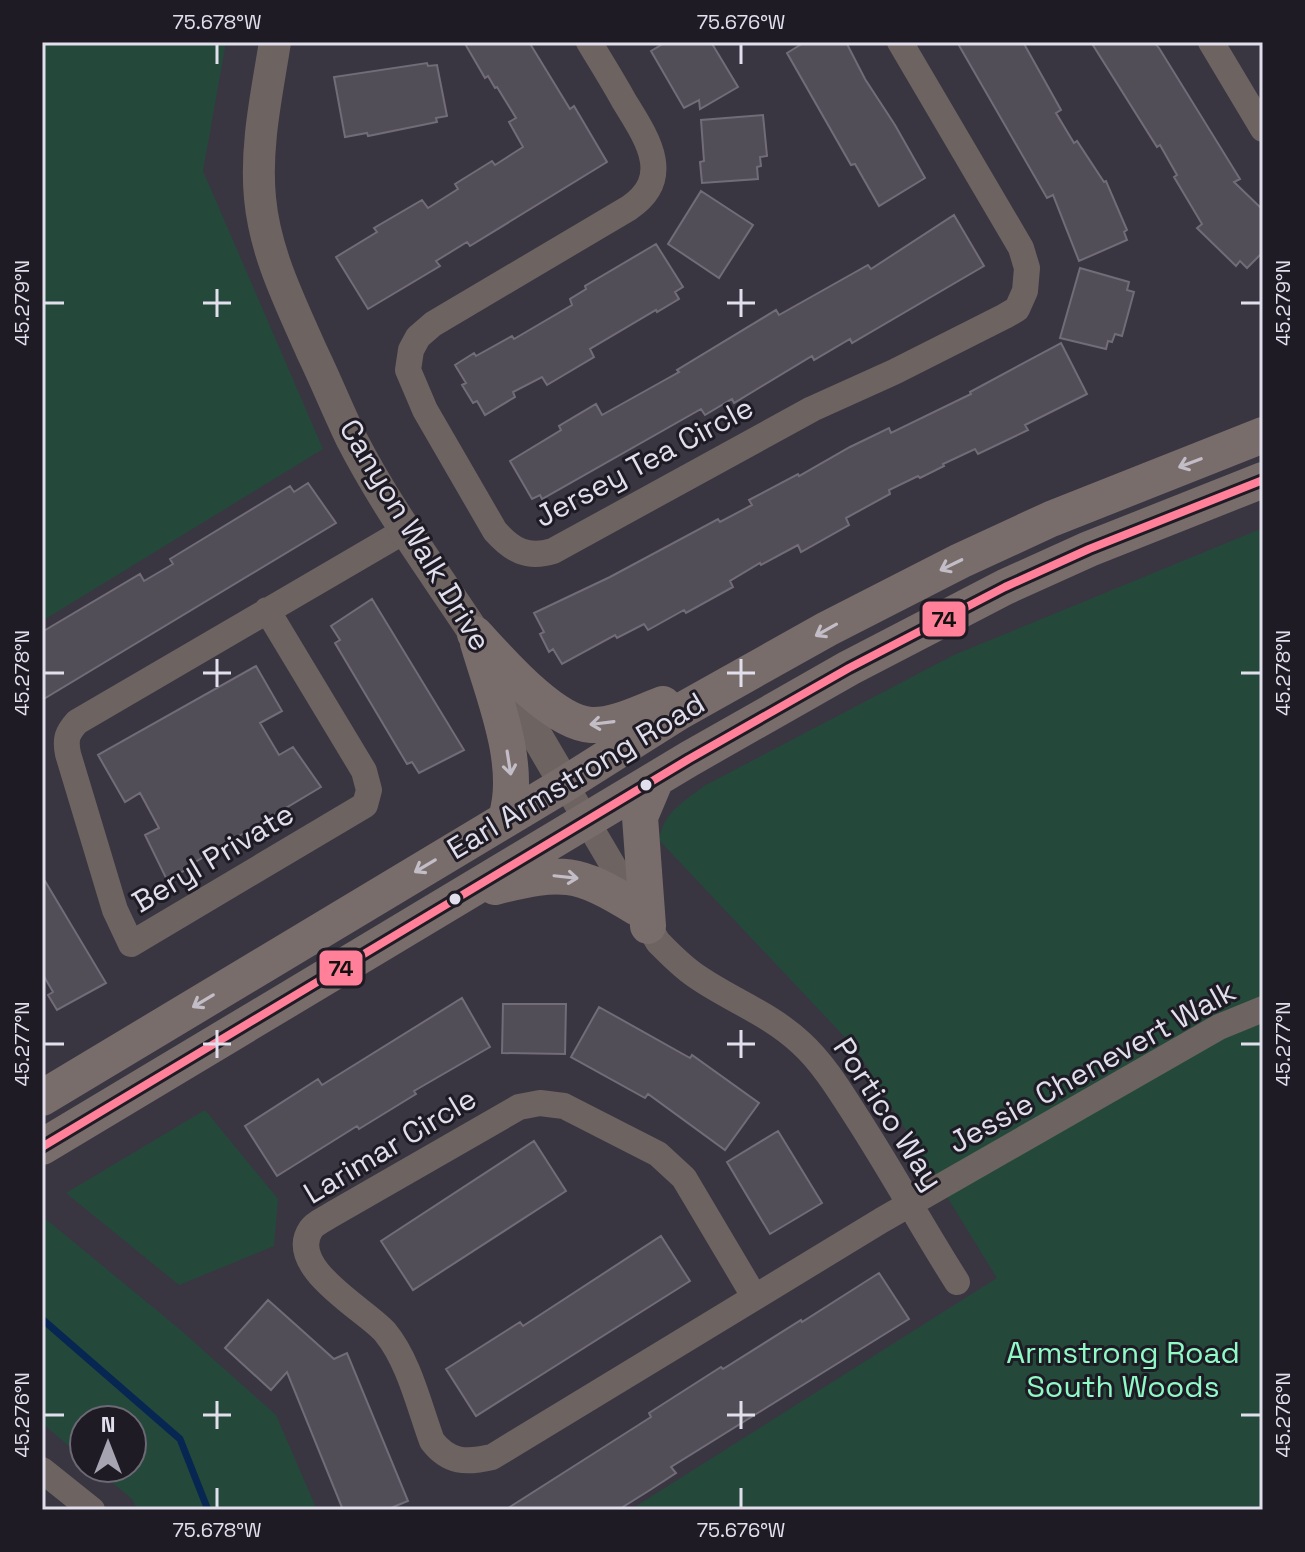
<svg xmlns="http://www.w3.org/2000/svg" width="1305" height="1552" font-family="'Space Grotesk',sans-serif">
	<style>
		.green { fill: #24493a }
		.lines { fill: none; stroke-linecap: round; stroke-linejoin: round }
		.stream { stroke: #072651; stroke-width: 7 }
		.building { fill: #524e58; stroke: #716c77; stroke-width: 2 }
		.minor { stroke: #6d6361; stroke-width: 26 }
		.tertiary { stroke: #6d6361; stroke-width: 32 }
		.secondary { stroke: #796d6b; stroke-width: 36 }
		.bus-1-casing { stroke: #1e1b25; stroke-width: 14 }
		.bus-1 { stroke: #ff8098; stroke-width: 8 }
		.oneway { stroke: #c2bdc6 }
		.ticks { fill: none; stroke: #e2dfed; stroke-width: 3 }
		.bus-dot { fill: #e2dfed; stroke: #1e1b25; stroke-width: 3 }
		.labels { text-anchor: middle; stroke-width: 6; stroke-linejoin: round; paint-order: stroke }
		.street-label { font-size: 30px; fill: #e2dfed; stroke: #1e1b25 }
		.park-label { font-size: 30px; fill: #8efbc7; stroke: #1e1b25 }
		.line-badge { stroke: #1e1b25; stroke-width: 3 }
		.pale-badge-label { font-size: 22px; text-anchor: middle; font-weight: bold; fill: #111 }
		.neatline { fill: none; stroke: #e2dfed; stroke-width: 3 }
		.ticks-label { font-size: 20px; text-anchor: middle; fill: #e2dfed }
	</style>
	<rect width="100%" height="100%" fill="#393642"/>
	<path class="green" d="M42,42H226L203,171L323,449L42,621Z
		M1263,528V1510H630L997,1278L856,1049L659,840C664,811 683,803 704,786L954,655Z
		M205,1110L278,1199L274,1246L179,1285L66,1193Z
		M42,1216L177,1327L276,1415L317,1510H138L132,1499L95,1468H132V1420H84V1459L42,1423Z"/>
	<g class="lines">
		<path class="stream" d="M42,1319L180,1439L208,1510"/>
	</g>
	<path class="building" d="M464,42H529L570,109L574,106L607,162L470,246L467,242L436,261L440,266L368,309L336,257L377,232L374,228L422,200L428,208L458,189L455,184L492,161L495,165L523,147L509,122L516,118L497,87L495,88L488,76L485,78Z
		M666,42H711L738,87L700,109L699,100L684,108L651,51Z
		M805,42H846L865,79L895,125L925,178L879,206L855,164L851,165L787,53Z
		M957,42H1023L1061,110L1056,113L1074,143L1077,141L1104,182L1106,181L1127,230L1124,232L1127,240L1079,261L1053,195L1047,198Z
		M1091,42H1154L1159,48L1240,179L1234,182L1263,210V252L1247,268L1240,261L1236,266L1197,228L1202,224L1174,177L1177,175L1160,145L1157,147Z
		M427,63L428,66L437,65L447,116L436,118L437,122L368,136L367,133L345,137L334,77Z
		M763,115L767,156L760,157L761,166L757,167L758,179L702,183L700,162L704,161L701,120Z
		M701,191L753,225L719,278L668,244Z
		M954,215L984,266L852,343L850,339L814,360L812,356L734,403L732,399L705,415L701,409L542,499L540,495L532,499L510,461L561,430L559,426L596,404L602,415L663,381L679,372L677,370L776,310L779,315L868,265L871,269Z
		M656,244L683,287L675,292L679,299L657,312L656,310L590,349L594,357L547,385L542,377L513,392L515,397L485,415L477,401L473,403L462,385L466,383L455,365L474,353L476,356L512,336L514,339L572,305L570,299L586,289L585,286Z
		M1080,268L1129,282L1127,290L1134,292L1122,336L1115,334L1112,342L1108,341L1106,349L1060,338Z
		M1061,343L1087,394L1025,425L1028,430L978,454L975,449L943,464L944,466L920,478L918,476L889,490L890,494L846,518L849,525L801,552L798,545L761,565L760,563L730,581L733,587L686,613L684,610L648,630L644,624L617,638L615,635L562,664L553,649L549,652L540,634L544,632L534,613L610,577L718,519L720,522L752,505L749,500L798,474L799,476L850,447L889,428L891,433L971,394L970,392Z
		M308,483L336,523L42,700V632L140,574L144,581L173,564L170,559L290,486L294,492Z
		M372,599L464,750L419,773L412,762L407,764L335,643L340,640L331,626Z
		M256,666L282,711L260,723L279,755L293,747L321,787L192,864L193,866L167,880L145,835L159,828L140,793L125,802L98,755Z
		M42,876L106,983L57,1010L48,995L53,992L42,973Z
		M462,998L490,1047L414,1091L416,1094L359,1129L357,1126L277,1176L245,1126L318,1079L322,1085Z
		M503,1004H566L565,1054L502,1053Z
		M599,1007L690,1058L692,1055L759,1103L725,1150L648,1094L645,1098L571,1057Z
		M778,1131L822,1203L770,1234L727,1162Z
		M534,1141L566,1191L413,1290L381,1241Z
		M661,1236L690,1281L476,1416L446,1369L520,1322L523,1326Z
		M879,1273L909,1319L671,1467L676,1473L650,1490L618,1510H505L651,1417L649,1413L721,1367L723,1369L801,1320L802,1322Z
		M268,1300L334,1359L347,1353L408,1501L386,1510H343L287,1372L271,1390L225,1348Z"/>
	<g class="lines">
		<path class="minor" d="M589,42C601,62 613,81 624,101C646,137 675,177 629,208L433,324L418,337L411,350L408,370L425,410L495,531C512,550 527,559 553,551L812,409L894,372L1005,316L1017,309L1025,291L1027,268L1021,248L900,42
			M1211,42L1263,129
			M267,610L364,771L369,790L365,805L131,944L115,910L68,754C65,739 67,733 77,722L406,530
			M565,784L658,942C671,955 683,968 699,978C733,1001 770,1014 801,1043C823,1063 840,1091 856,1116C891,1170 922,1227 957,1282
			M754,1296L684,1178L658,1154L564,1106L540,1103L519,1107L331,1215C325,1219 315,1223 311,1229C285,1267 366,1310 385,1332C409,1361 419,1406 432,1441C449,1463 466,1463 492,1457L882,1220L1219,1027L1263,1009
			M42,1470L92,1510"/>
		<path class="tertiary" d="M275,42C267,93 255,146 260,198C265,253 290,302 312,352C326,381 338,411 352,440C387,508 433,570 475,634C507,683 535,734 565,784"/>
		<path class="secondary" d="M475,634C500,661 553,723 591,725C615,726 641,712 663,704
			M478,643C493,694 523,765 506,818
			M495,887C563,870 577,871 637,908
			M648,926L640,817L656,779
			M42,1098L565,784L679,712L827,629L960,561L1051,519L1263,435
			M42,1147L689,759L849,668L1005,587L1089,549L1263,480"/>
		<g class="bus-1-casing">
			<path id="bus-1" d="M42,1147L689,759L849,668L1005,587L1089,549L1263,480"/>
		</g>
		<use href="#bus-1" class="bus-1"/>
	</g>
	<defs><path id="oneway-shaft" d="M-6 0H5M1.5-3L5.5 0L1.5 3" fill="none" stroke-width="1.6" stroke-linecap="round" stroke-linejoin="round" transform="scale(2)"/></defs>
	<g class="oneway">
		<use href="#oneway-shaft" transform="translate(1190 463) rotate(159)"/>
		<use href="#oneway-shaft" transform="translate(951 565) rotate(154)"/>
		<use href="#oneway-shaft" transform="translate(826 630) rotate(151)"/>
		<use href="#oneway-shaft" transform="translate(602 723) rotate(173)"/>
		<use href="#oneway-shaft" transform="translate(509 763) rotate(81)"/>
		<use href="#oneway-shaft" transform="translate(425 866) rotate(149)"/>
		<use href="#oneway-shaft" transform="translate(566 877) rotate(6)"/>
		<use href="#oneway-shaft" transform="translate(203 1001) rotate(149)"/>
	</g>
	<path class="ticks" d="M217,44V64M741,44V64M217,289V317M741,289V317M44,303H64M203,303H231M727,303H755M1241,303H1261M217,659V687M741,659V687M44,673H64M203,673H231M727,673H755M1241,673H1261M217,1030V1058M741,1030V1058M44,1044H64M203,1044H231M727,1044H755M1241,1044H1261M217,1401V1429M741,1401V1429M44,1415H64M203,1415H231M727,1415H755M1241,1415H1261M217,1488V1508M741,1488V1508"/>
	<g class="bus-dot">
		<circle cx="646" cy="785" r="7"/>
		<circle cx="455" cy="899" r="7"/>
	</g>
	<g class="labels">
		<g class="street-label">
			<text transform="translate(644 462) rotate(-28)" y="10">Jersey Tea Circle</text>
			<text transform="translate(415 535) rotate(59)" y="10">Canyon Walk Drive</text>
			<text transform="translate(576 776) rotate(-31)" y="10">Earl Armstrong Road</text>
			<text transform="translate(213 858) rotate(-31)" y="10">Beryl Private</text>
			<text transform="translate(1092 1067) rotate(-29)" y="10">Jessie Chenevert Walk</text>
			<text transform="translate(888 1114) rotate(57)" y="10">Portico Way</text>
			<text transform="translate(390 1146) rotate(-31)" y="10">Larimar Circle</text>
		</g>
		<g class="park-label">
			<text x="1123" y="1363">Armstrong Road<tspan x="1123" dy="34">South Woods</tspan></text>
		</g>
	</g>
	<g class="line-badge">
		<rect x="921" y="600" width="46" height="38" rx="8" fill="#ff8098"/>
		<rect x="318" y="949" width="46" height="38" rx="8" fill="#ff8098"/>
	</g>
	<g class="pale-badge-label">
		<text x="944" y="627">74</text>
		<text x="341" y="976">74</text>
	</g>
	<rect width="1305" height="1552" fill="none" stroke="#1e1b25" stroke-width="88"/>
	<g transform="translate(108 1444)"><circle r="38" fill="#1e1b25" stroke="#6c6975" stroke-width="2"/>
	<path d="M0-6L14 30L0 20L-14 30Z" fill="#a7a4b1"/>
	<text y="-12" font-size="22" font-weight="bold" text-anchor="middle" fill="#e2dfed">N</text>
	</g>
	<rect x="44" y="44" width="1217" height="1464" class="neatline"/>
	<g class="ticks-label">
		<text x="217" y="29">75.678°W</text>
		<text x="741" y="29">75.676°W</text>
		<text transform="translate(22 303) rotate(-90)" y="7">45.279°N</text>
		<text transform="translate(1283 303) rotate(-90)" y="7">45.279°N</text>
		<text transform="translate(22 673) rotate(-90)" y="7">45.278°N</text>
		<text transform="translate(1283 673) rotate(-90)" y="7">45.278°N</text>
		<text transform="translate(22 1044) rotate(-90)" y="7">45.277°N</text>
		<text transform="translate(1283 1044) rotate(-90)" y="7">45.277°N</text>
		<text transform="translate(22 1415) rotate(-90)" y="7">45.276°N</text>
		<text transform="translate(1283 1415) rotate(-90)" y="7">45.276°N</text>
		<text x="217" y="1537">75.678°W</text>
		<text x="741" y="1537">75.676°W</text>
	</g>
</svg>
